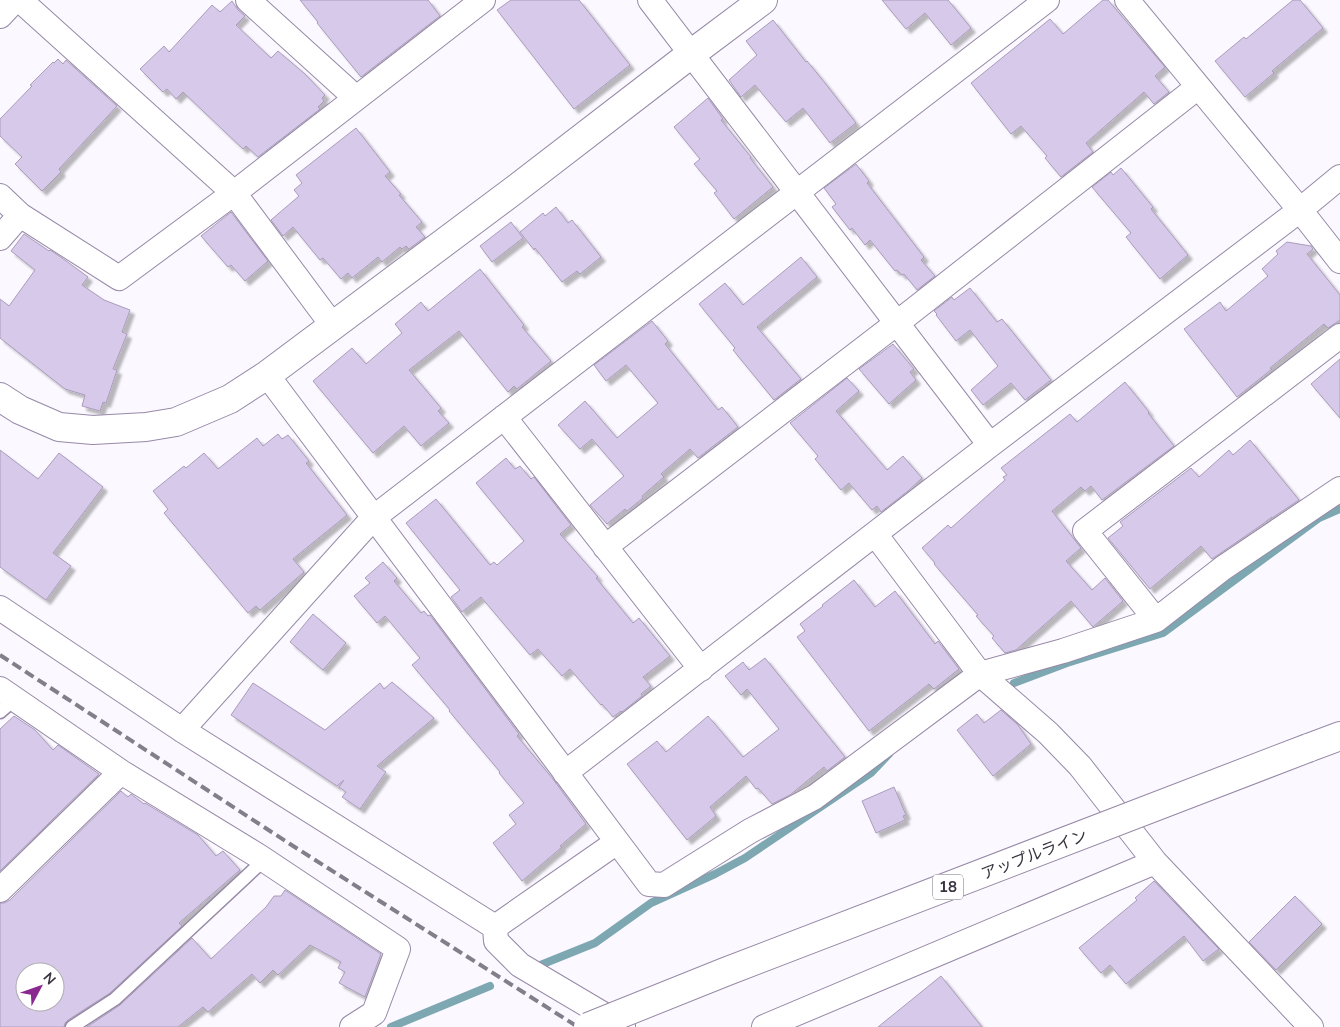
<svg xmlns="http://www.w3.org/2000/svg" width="1340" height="1027" font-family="'Nunito Sans','Noto Sans JP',sans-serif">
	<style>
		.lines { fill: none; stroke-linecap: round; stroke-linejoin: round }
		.stream { stroke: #7da7b1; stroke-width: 8 }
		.building { fill: #d7c9e9; stroke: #aa9cbb; fill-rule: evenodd; filter: url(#shadow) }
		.lane-casing { stroke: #9789a7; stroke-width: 15 }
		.street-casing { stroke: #9789a7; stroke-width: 26 }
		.secondary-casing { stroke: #9789a7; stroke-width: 30 }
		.highway-casing { stroke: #9789a7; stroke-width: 30 }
		.lane { stroke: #fff; stroke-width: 12 }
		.street { stroke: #fff; stroke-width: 24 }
		.secondary { stroke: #fff; stroke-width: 28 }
		.highway { stroke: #fff; stroke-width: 28 }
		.rail { stroke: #837e89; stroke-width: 4; stroke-dasharray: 10 5; stroke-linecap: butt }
		.highway-bridge-casing { stroke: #9789a7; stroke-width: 30; stroke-linecap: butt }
		.highway-bridge { stroke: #fff; stroke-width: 28 }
		.labels { text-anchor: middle; stroke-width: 4; stroke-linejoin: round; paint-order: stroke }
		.shield { fill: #fff; stroke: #747079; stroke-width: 1 }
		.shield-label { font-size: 15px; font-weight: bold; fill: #38333f }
		.street-label { font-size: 16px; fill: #38333f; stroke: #fff }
	</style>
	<defs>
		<filter id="shadow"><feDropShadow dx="4.5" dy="4.5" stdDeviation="1" flood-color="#0004"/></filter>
	</defs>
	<rect width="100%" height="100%" fill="#fbf8ff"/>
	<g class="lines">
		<path class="stream" d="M1014,683L1067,663L1163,633L1319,518L1340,509
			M533,968L595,943L651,903L715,874L745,858L871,773L889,754
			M391,1027L490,986"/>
	</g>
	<path class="building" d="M300,0H428L440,16L361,77L317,23L318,22Z
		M511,0H579L630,65L574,109L497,10Z
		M882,0H948L971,28L951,45L925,13L906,29Z
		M1103,0H1108L1165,67L1155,76L1169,92L1154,104L1144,92L1086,143L1093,152L1061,177L1045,158L1047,156L1021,126L1011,134L971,83L1050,19L1063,34Z
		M1293,0H1300L1323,28L1272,71L1274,73L1245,97L1215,61L1244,37L1246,39Z
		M232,1L238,10L245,16L236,25L271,58L278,51L305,74L325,95L322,98L324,101L318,107L320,109L258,157L246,146L243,149L183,92L176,99L167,89L163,92L140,69L164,46L169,52L212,5L220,12Z
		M773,20L806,62L807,61L825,83L856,123L830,143L803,108L786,122L755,85L741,97L729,80L757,55L746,41Z
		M58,59L63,64L66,60L117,106L59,169L61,172L42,191L15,164L22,157L0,136V119L32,86L30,85L53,62L54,63Z
		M708,98L723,119L721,120L751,157L750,158L773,187L734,219L714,193L717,191L694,164L700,159L674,127Z
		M356,128L390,172L385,176L401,194L399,195L422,222L416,227L425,237L409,249L406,246L402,249L400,247L382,262L378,257L352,278L348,273L341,279L323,258L320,260L293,227L283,236L271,220L299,196L294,190L302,183L296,175Z
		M856,164L869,181L867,183L924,257L921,260L935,276L917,290L904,274L902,275L897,270L895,271L870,240L865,245L852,228L850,230L832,207L836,204L824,188Z
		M1121,168L1153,207L1151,209L1188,255L1160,279L1126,237L1131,233L1092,187L1111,172L1113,175Z
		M556,207L568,223L572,220L601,257L580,274L577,271L562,282L535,248L534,250L520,232L543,213L545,216Z
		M231,212L268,261L245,281L231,265L228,267L201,236Z
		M511,222L523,238L492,262L480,246Z
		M24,234L49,251L50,250L62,258L88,277L82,285L104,300L130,310L122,332L127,334L113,369L117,370L106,403L103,402L100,411L82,406L85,395L65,389L0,338V299L9,306L35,270L11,251Z
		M1287,242L1311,246L1313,249L1307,254L1340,295V320L1328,328L1324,324L1270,368L1272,369L1237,397L1184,329L1220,302L1226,311L1268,276L1262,269L1278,254L1276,251Z
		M801,257L817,277L757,327L801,379L774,400L733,350L735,348L699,304L725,283L743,305Z
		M480,269L524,325L522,327L551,361L517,389L514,386L508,392L459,331L409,370L441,408L438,411L449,423L421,446L404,426L373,453L313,381L352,348L366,364L402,333L395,324L421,302L428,311Z
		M970,288L997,322L1002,319L1051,380L1025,400L1011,383L983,405L971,390L998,366L970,330L956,341L936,315L937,314L934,311L952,297L954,300Z
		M652,321L668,341L665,344L718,410L722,407L738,427L698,458L690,449L661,474L664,477L642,496L643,498L627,511L625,509L607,524L590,505L624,476L592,439L580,449L558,425L585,401L617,438L658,403L626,365L606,381L594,365Z
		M893,344L914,369L910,372L916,380L889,404L859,369Z
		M1340,359V418L1311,384Z
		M847,378L859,391L836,411L887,470L903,456L922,478L908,491L881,512L877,506L872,510L849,483L841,490L815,459L818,456L790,423Z
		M1125,382L1149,412L1148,413L1174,446L1102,500L1091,486L1085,491L1081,487L1052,511L1081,548L1066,561L1092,590L1105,578L1123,601L1093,627L1071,601L1016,650L1005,653L992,638L994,636L976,616L978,615L934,564L935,563L922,548L948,525L951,528L1005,480L1003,477L1007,475L1001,468L1070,414L1077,422Z
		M278,434L282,439L288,435L309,461L306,463L347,515L293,559L304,572L260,610L256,606L248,613L164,513L168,509L153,491L184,466L186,468L204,453L218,469L257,438L263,446Z
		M1250,440L1299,500L1272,518V517L1260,526L1212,559L1201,546L1150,589L1108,538L1123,526L1120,522L1191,468L1199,477L1229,450L1233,455Z
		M0,450L38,479L59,453L103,487L53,553L71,566L46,600L0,567Z
		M506,458L515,469L520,466L531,479L534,477L571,525L560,534L598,577L596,578L633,623L639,618L670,656L643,677L651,686L641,694L642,696L622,712L621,711L613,717L602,704L601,705L570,669L562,676L538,649L530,655L481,597L462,612L451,597L460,590L406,523L436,499L490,565L494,562L497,565L524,541L476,483Z
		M383,562L397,578L394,581L421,613L424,611L428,616L430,615L519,734L517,736L553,779L586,824L560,846L562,847L522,881L493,843L516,824L509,815L524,803L499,773L500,772L449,711L450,710L412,665L420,658L385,616L377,623L354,596L370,583L365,578Z
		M854,580L875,607L895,591L935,644L938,641L959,669L934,689L929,684L869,731L797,637L805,631L800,624L823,606L822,605Z
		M313,614L346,643L323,670L290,642Z
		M765,658L845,757L827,771L824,767L790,795L772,804L758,788L756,789L746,776L710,807L716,816L687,840L627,764L657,741L666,752L708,716L743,757L779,729L747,689L741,695L725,676L743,662L749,670Z
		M392,682L434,718L377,766L386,772L360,809L342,797L346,792L339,787L344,780L337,786L231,715L253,683L325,730L380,683L384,689Z
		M1001,710L1018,725L1031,744L993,776L957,730L977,714L984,723Z
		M14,716L35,730L53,750L58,745L99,774L0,871V729Z
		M894,787L906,815L903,816L905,820L876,833L862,801Z
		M121,791L128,797L131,794L144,804L145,803L198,835L216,856L223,851L240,870L179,923L182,926L110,993L68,1020L65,1023L64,1027H0V903H4L10,900ZM25,972H55V1002H25Z
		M1154,881L1219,949L1203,961L1184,936L1126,984L1110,965L1101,973L1079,948L1137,900L1135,898Z
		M285,890L381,954L365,997L339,983L345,972L338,968L341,962L310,945L278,975L273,970L260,983L252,974L208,1012L203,1007L178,1027H87L120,1005L192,938L211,959L266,907L274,896H281Z
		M1295,896L1322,924L1276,970L1249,942Z
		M941,976L982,1027H878Z"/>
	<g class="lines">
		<g class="lane-casing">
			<path id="lane" d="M0,712L15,699
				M72,1027L115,999L264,860"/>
		</g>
		<g class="street-casing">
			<path id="street" d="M20,0L234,193L333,326
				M248,0L356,98
				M650,0L990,445
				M1127,0L1300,210L1340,261
				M0,16L15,0
				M0,196L20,215L119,278L234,193L483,0
				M0,238L20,215
				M267,375L649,884L664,885L750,831L815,797L980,674L1063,651L1156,620L1223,568L1340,489
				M504,417L701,669
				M875,534L980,674L1048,733L1080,766L1155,862L1311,1027
				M605,547L897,323L1198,87
				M0,608L182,730L495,927
				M1156,620L1085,531L1340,336
				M0,689L121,772L260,857L398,949L374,1013L352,1027
				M182,730L373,518L1047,0
				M565,773L990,445L1300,210L1340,177
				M0,890L121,772
				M495,927L496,941L520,965L623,1026
				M495,927L617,842
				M764,1027L1155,862"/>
		</g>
		<g class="secondary-casing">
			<path id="secondary" d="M0,397L20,410L59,427L93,430L146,427L176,422L230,399L267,375L513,191L691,54L763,0"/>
		</g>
		<g class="highway-casing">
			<path id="highway" d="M1308,748L1340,736"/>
		</g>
		<use href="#lane" class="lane"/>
		<use href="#street" class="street"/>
		<use href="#secondary" class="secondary"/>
		<use href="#highway" class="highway"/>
		<path class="rail" d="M0,655L290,844L578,1027"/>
		<g class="highway-bridge-casing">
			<path id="highway-bridge" d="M588,1027L725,972L1308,748"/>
		</g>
		<use href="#highway-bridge" class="highway-bridge"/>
	</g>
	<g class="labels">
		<rect class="shield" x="933" y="874.5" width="30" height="25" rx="4"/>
		<g class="shield-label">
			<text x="948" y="892">18</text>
		</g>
		<g class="street-label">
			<text transform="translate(1034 854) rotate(-21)" y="6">アップルライン</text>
		</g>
	</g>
	<g transform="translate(40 987) rotate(49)"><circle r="24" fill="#ffffff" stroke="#afadb2"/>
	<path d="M0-4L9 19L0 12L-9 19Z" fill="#8a2890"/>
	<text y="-8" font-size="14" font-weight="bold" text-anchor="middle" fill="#38333f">N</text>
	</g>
</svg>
